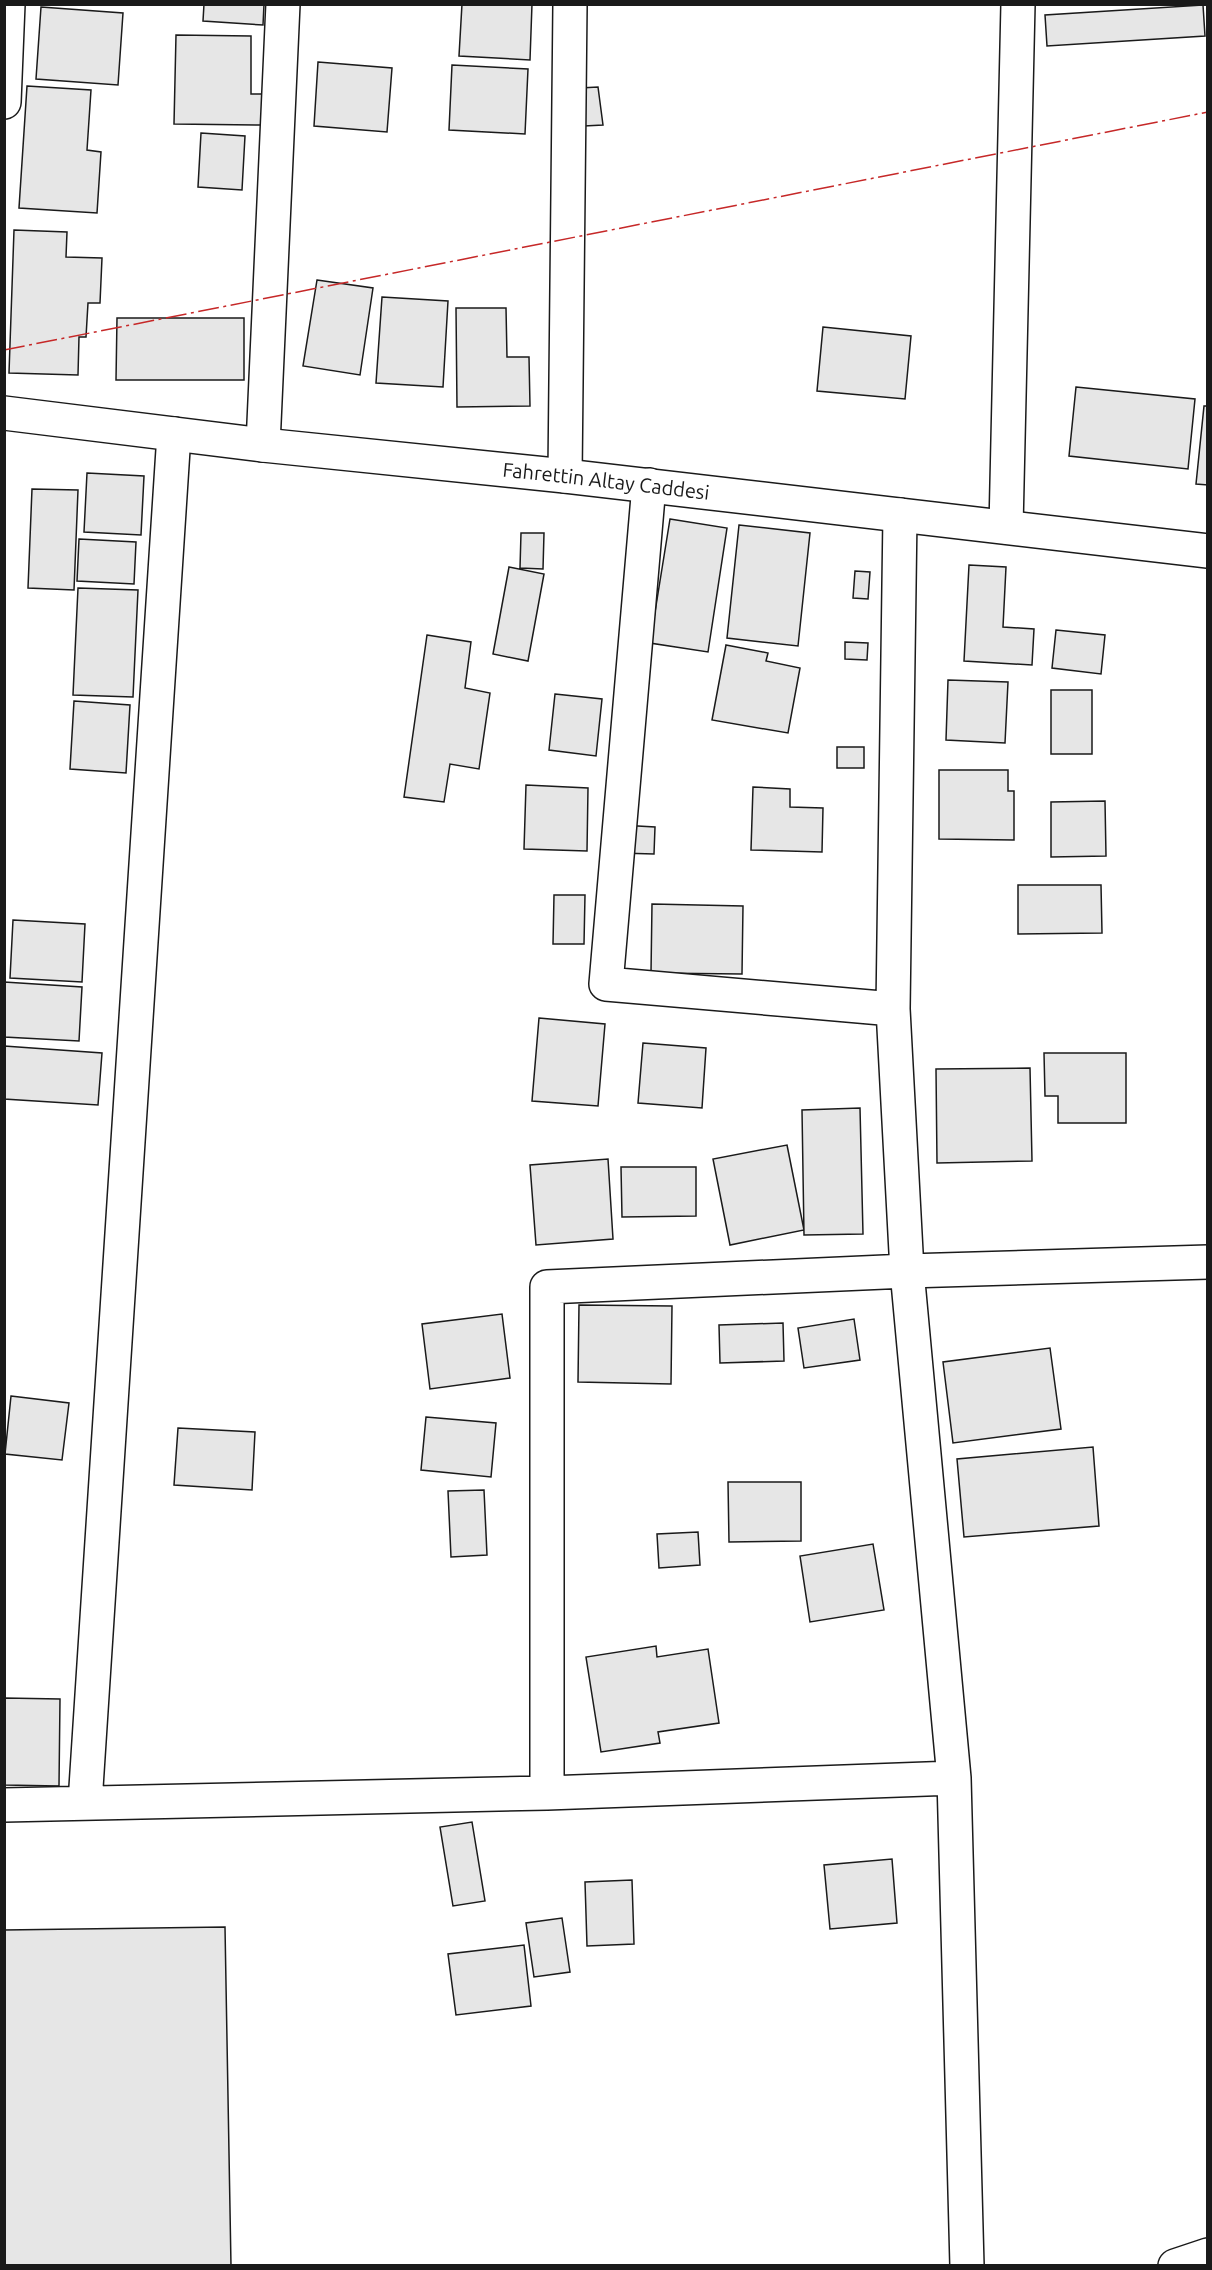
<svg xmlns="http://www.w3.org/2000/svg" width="1212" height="2270" font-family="Ubuntu,sans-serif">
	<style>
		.building { fill: #e6e6e6; stroke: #1a1a1a; stroke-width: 1.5 }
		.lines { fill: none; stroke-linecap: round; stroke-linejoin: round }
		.minor-casing { stroke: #1a1a1a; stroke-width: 36 }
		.tertiary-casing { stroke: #1a1a1a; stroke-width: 36 }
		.minor { stroke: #fff; stroke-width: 33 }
		.tertiary { stroke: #fff; stroke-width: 33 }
		.power { stroke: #c62828; stroke-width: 1.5; stroke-dasharray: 21 4.5 3 4.5; stroke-linecap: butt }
		.labels { text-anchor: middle; stroke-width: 4.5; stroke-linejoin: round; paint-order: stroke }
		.street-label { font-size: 20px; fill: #1a1a1a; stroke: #fff }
	</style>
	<rect width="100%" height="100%" fill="#fff"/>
	<path class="building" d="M204,4H264L263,25L203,21Z
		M462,4H532L530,60L459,56Z
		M1203,5L1205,36L1047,46L1045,15Z
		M41,7L123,13L118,85L36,79Z
		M176,35L251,36V94H265L264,125L174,124Z
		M318,62L392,68L387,132L314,126Z
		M452,65L528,69L525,134L449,130Z
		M27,86L91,90L87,150L101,152L97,213L19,208Z
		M598,87L603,125L584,126L580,88Z
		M201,133L245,136L242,190L198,187Z
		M14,230L67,232L66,257L102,258L100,303H88L86,337H79L78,375L9,373Z
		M317,280L373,288L360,375L303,366Z
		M382,297L448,301L443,387L376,383Z
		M456,308H506L507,357H529L530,406L457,407Z
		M117,318H244V380H116Z
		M823,327L911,336L905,399L817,391Z
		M1076,387L1195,399L1188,469L1069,456Z
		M1204,406H1208V485L1196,484Z
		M87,473L144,476L141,535L84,532Z
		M32,489L78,490L74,590L28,588Z
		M670,519L727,528L708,652L650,643Z
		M739,525L810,533L798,646L727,638Z
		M521,533H544L543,569L520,568Z
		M79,539L136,542L134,584L77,581Z
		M969,565L1006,567L1003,627L1034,629L1032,665L964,661Z
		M509,567L544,574L528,661L493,654Z
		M855,571L870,572L868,599L853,598Z
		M78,588L138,590L133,697L73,695Z
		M1056,630L1105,635L1101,674L1052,668Z
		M427,635L471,642L465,688L490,693L479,769L450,764L444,802L404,797Z
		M845,642L868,643L867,660L845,659Z
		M726,645L768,653L766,661L800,668L788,733L712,720Z
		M948,680L1008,682L1005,743L946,740Z
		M1051,690H1092V754H1051Z
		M555,694L602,699L596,756L549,750Z
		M74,701L130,705L126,773L70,769Z
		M837,747H864V768H837Z
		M939,770H1008V791H1014V840L939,839Z
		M526,785L588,788L587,851L524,849Z
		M753,787L790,789V807L823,808L822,852L751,850Z
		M1105,801L1106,856L1051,857V802Z
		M620,825L655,827L654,854L619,853Z
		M1018,885H1101L1102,933L1018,934Z
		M554,895H585L584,944H553Z
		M652,904L743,906L742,974L651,973Z
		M13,920L85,924L82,982L10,978Z
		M4,982L82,987L79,1041L4,1037Z
		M539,1018L605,1024L598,1106L532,1101Z
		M643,1043L706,1048L702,1108L638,1103Z
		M4,1046L102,1053L98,1105L4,1099Z
		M1044,1053H1126V1123H1058V1096H1045Z
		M1030,1068L1032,1161L937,1163L936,1069Z
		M860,1108L863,1234L804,1235L802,1110Z
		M787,1145L804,1230L730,1245L713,1159Z
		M608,1159L613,1239L536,1245L530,1165Z
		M621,1167H696V1216L622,1217Z
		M579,1305L672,1306L671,1384L578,1382Z
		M502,1314L510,1378L430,1389L422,1324Z
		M854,1319L860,1360L804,1368L798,1328Z
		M783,1323L784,1361L720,1363L719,1325Z
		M1050,1348L1061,1429L953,1443L943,1362Z
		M11,1396L69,1403L62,1460L5,1454Z
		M426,1417L496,1423L491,1477L421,1470Z
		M178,1428L255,1432L252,1490L174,1485Z
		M1093,1447L1099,1526L964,1537L957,1459Z
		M728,1482H801V1541L729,1542Z
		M484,1490L487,1555L451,1557L448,1491Z
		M698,1532L700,1565L659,1568L657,1534Z
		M873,1544L884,1610L810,1622L800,1556Z
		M656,1646L657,1657L708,1649L719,1723L658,1732L660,1743L601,1752L586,1657Z
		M4,1698L60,1699L59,1786L4,1785Z
		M472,1822L485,1901L453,1906L440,1827Z
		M892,1859L897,1923L830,1929L824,1865Z
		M632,1880L634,1944L587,1946L585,1882Z
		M562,1918L570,1972L534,1977L526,1923Z
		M225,1927L231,2266H4V1930Z
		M524,1945L531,2006L456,2015L448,1954Z"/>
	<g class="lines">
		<g class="minor-casing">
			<path id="minor" d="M4,102L8,4
				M263,445L283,4
				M565,476L570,4
				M649,485L606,984L893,1009
				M900,515L893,1009L907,1271L954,1778L967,2266
				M1006,527L1018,4
				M954,1778L547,1793V1287L907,1271L1208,1262
				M85,1803L174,434
				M4,1805L547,1793
				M1175,2266L1208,2255"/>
		</g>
		<g class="tertiary-casing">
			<g id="tertiary">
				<path id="s1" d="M4,413L263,445L565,476L1208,551"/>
			</g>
		</g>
		<use href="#minor" class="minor"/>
		<use href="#tertiary" class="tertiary"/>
		<path class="power" d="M4,350L1208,112"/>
	</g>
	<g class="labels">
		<g class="street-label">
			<text dy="7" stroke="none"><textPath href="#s1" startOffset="606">Fahrettin Altay Caddesi</textPath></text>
		</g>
	</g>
	<rect width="1212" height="2270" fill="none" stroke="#1a1a1a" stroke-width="12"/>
</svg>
